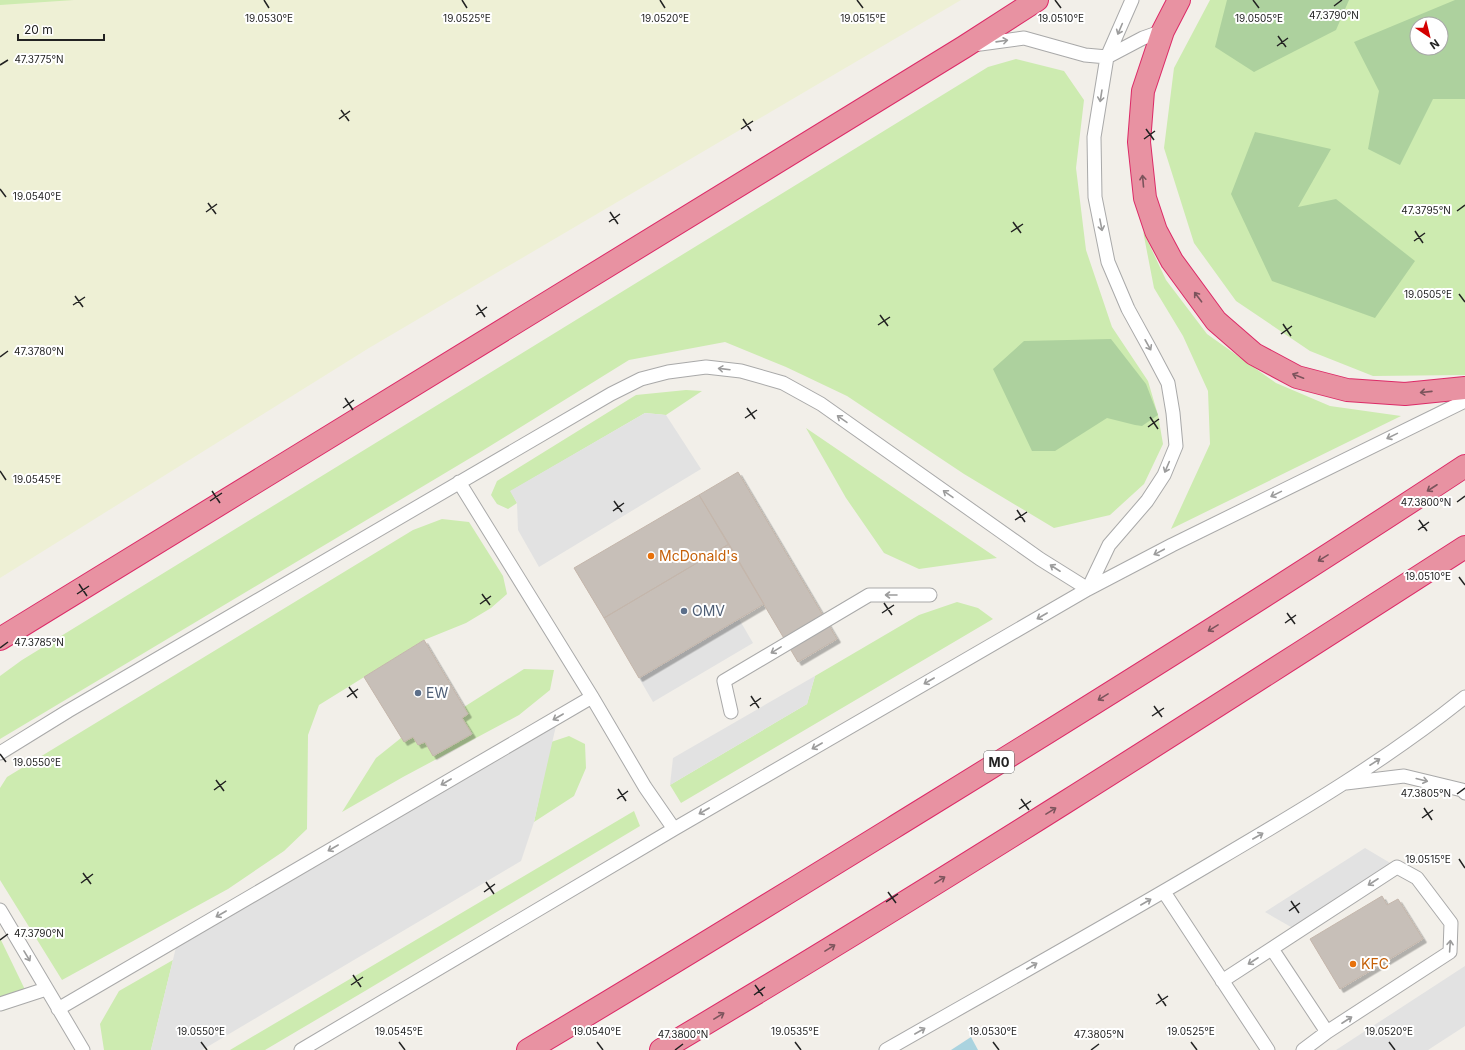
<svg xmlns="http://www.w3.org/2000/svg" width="1465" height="1050" font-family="Inter,sans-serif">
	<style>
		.farmland { fill: #eef0d5 }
		.grass { fill: #cdebb0; fill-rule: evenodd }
		.forest { fill: #add19e; fill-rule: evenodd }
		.parking { fill: #e2e2e2 }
		.water { fill: #aad3df }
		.building { fill: #c7bfb8; stroke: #c4b6ab; filter: url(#shadow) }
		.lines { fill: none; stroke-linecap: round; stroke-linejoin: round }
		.lane-casing { stroke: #a9a9a9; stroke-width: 15 }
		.highway-casing { stroke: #dc2a67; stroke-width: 24 }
		.lane { stroke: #fff; stroke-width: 13 }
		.highway { stroke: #e892a2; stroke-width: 22 }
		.oneway { stroke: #9c9c9c }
		.oneway2 { stroke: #7b545c }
		.ticks { fill: none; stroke: #222; stroke-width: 1.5 }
		.food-dot { fill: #e8710a; stroke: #fff; stroke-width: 1.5 }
		.service-dot { fill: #5c6f8a; stroke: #fff; stroke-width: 1.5 }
		.labels { text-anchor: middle; stroke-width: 4; stroke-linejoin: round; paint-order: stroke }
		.shield { fill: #fff; stroke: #646464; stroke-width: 1 }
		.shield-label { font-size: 13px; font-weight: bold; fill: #222 }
		.food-label { font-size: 14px; fill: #c56008; stroke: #fff; text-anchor: start }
		.service-label { font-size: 14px; fill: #4e5e75; stroke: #fff; text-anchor: start }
		.ticks-label { font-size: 10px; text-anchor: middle; fill: #222; stroke: #fff; stroke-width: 4; stroke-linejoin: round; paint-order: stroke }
	</style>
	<defs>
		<filter id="shadow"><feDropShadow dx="3.5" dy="3.5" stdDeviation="0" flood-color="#0004"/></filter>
	</defs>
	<rect width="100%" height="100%" fill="#f2efe9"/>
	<path class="farmland" d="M0,0H961L369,348L0,578Z"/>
	<path class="grass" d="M0,0H74L0,5Z
		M1210,0H1465V375L1373,376L1310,351L1236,301L1194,243L1164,148L1174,68ZM1417,24H1441V48H1417Z
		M1016,59L1064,71L1084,100L1076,168L1086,250L1112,327L1148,381L1158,415L1163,444L1144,484L1110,515L1054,528L964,474L847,396L786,367L725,342L629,360L482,451L0,739V676L22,660L988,67Z
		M1143,231L1166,280L1207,334L1276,383L1330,406L1401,416L1171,529L1210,444L1208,391L1183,336L1154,288Z
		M686,390L702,391L666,415L645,413L511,491L517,503L508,509L497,504L491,495L497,481L636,395Z
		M806,428L997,558L919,569L884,553L846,498Z
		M442,519L469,522L503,576L507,594L491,608L466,623L424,640L319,705L308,735L307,829L284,851L228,889L62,980L0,880V788L7,777L413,530Z
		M957,602L978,608L993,619L681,803L670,785L807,704L815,676L919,615Z
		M524,669L554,670L550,690L519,715L403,777L342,812L376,758L401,738L413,737L418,745L425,742L434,756L471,734L462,718L468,714L464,707Z
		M569,736L585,744L586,768L574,796L534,822L551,742Z
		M634,811L640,826L365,991L265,1050H230Z
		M0,938L30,1000L3,1011L0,1005Z
		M173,960L151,1050H104L100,1024L119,991Z"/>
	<path class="forest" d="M1227,0H1349L1336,30L1254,72L1215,47Z
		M1455,0H1465V99H1433L1400,165L1368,149L1379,91L1354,42ZM1417,24H1441V48H1417Z
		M1255,132L1331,149L1298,207L1336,199L1415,261L1375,318L1272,281L1231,194Z
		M1111,339L1146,384L1158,415L1142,426L1135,425L1107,418L1055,451H1032L993,369L1024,341Z"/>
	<path class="parking" d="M645,413L666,415L701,469L539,567L518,530L517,503L510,491Z
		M739,619L753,643L653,702L639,678Z
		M815,676L807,704L670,785L673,758Z
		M558,717L534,822L521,861L202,1050H151L178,939Z
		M1365,848L1397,867L1298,931L1265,912Z
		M1465,966V1026L1428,1050H1336Z"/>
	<path class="water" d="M971,1037L978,1050H951Z"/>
	<path class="building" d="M738,472L837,639L798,662L699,495Z
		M699,495L729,544L604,618L574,568Z
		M729,544L764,604L639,678L604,618Z
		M424,640L468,714L462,718L472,734L433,756L425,742L418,745L413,737L404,742L364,677Z
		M1382,896L1387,905L1398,899L1423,939L1340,989L1310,939Z"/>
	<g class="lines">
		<g class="lane-casing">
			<path id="lane" d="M973,45L1024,38L1085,55L1107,57L1143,38L1163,31
				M459,482L592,697L645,787L674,829
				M1088,589L1109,545L1147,501L1164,475L1176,446L1173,413L1168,383L1150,349L1128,309L1108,262L1095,197L1094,137L1107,57L1132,0
				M731,712L724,681L869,595H930
				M0,753L68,711L611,394L641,379L668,372L706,367L741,371L783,383L821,404L1040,559L1088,589
				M1346,783L1404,776L1462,790L1465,793
				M1164,892L1268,1050
				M0,910L83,1050
				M1272,949L1327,1032
				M1222,981L1397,867L1417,878L1451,923L1450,952L1327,1032L1303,1050
				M0,1004L46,989
				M58,1009L592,697
				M301,1050L674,829L1088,589L1172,545L1465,401
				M886,1050C996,987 1108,925 1217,860C1302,810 1388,759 1465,697"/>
		</g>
		<g class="highway-casing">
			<path id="highway" d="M1179,0L1163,31L1143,91L1139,142L1145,198L1156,231L1172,261L1216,321L1254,354L1297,377L1347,390L1405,394L1465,388
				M0,639L964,47L1037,0
				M528,1050C663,970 797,887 930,805C1110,694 1289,582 1465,466
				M661,1050C933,889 1199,718 1465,547"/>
		</g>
		<use href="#lane" class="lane"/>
		<use href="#highway" class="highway"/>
	</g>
	<defs><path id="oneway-shaft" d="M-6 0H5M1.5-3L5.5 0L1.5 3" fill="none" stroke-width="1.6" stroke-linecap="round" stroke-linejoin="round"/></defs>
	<g class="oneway">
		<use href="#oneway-shaft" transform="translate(1120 29) rotate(113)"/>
		<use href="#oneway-shaft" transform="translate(1002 41) rotate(-8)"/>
		<use href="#oneway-shaft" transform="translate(1101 96) rotate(99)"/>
		<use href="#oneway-shaft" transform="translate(1101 225) rotate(79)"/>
		<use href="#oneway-shaft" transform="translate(1148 345) rotate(61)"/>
		<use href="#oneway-shaft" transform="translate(724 369) rotate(-173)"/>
		<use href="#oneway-shaft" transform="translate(842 419) rotate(-145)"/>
		<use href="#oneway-shaft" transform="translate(1392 436) rotate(154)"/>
		<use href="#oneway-shaft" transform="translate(1167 467) rotate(113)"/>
		<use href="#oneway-shaft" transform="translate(948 494) rotate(-145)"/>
		<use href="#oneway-shaft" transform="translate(1276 494) rotate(154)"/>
		<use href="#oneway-shaft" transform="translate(1159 552) rotate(152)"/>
		<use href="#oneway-shaft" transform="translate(1055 568) rotate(-147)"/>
		<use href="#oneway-shaft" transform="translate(891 595) rotate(-180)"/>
		<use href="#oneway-shaft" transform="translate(1042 616) rotate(150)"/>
		<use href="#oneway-shaft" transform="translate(776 650) rotate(149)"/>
		<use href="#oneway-shaft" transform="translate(929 681) rotate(150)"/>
		<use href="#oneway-shaft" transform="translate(558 717) rotate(150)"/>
		<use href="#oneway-shaft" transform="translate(817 746) rotate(150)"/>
		<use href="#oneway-shaft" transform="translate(1375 762) rotate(-33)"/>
		<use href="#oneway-shaft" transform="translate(1422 780) rotate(14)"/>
		<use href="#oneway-shaft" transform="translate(446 782) rotate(150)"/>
		<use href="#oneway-shaft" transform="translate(704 811) rotate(150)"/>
		<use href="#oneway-shaft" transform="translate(1258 836) rotate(-30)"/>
		<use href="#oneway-shaft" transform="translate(333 848) rotate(150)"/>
		<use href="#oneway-shaft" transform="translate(1373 882) rotate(147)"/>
		<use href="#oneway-shaft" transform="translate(1146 902) rotate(-30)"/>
		<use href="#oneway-shaft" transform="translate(221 914) rotate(150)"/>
		<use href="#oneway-shaft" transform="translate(1450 946) rotate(-86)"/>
		<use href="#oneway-shaft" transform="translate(27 956) rotate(59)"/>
		<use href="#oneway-shaft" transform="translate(1253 961) rotate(147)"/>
		<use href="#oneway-shaft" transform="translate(1032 966) rotate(-30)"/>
		<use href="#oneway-shaft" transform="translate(1347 1020) rotate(-33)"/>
		<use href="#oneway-shaft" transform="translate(920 1031) rotate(-30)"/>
	</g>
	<g class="oneway2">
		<use href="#oneway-shaft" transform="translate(1143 181) rotate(-95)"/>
		<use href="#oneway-shaft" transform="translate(1198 297) rotate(-127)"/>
		<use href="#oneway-shaft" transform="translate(1298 376) rotate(-159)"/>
		<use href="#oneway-shaft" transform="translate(1426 392) rotate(174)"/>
		<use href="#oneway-shaft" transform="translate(1432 488) rotate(147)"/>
		<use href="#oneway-shaft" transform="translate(1323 558) rotate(148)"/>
		<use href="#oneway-shaft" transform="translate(1213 628) rotate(148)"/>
		<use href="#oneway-shaft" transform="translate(1103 697) rotate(148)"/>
		<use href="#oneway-shaft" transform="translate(1051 811) rotate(-32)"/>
		<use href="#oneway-shaft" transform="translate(940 880) rotate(-32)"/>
		<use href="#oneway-shaft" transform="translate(830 948) rotate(-32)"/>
		<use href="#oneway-shaft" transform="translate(719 1016) rotate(-31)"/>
	</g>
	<path class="ticks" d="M264,0L269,8M462,0L467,8M660,0L665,8M857,0L863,8M1055,0L1061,8M1253,0L1259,8M1334,6L1342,0M1278,36L1286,47M1277,46L1288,38M0,65L8,60M341,110L349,121M339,119L350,111M743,119L751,131M741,129L753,121M1146,129L1154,140M1144,139L1155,131M0,189L6,197M208,203L216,214M1457,211L1465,205M206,212L217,204M610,212L618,224M609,222L620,214M1013,222L1021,233M1415,231L1423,243M1011,232L1023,224M1414,241L1425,233M1459,294L1465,302M75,296L83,307M73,305L85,297M477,305L485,317M476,315L487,307M880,315L888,326M1283,324L1291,336M878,325L890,317M1281,334L1292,326M0,357L8,351M345,398L353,410M343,408L354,400M747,408L755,419M1150,417L1158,429M745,418L757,410M1148,427L1159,419M0,471L6,480M212,491L220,503M210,501L222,493M614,501L622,512M1457,502L1465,496M1017,510L1025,522M613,511L624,503M1015,520L1027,512M1419,520L1427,531M1418,530L1429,522M1459,577L1465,585M79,584L87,596M77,594L89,586M482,594L490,605M884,603L892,615M480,604L491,596M882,613L894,605M1287,613L1295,624M1285,623L1296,615M0,648L8,642M349,687L357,698M751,696L759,708M347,697L358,689M750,706L761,698M1154,706L1162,717M1152,716L1164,708M0,754L6,762M216,780L224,791M618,789L626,801M214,790L226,781M1457,794L1465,788M617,799L628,791M1021,799L1029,810M1424,808L1432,820M1019,809L1031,801M1422,818L1433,810M1459,859L1465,868M83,873L91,884M486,882L494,894M81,883L93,874M484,892L495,884M888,892L896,903M1291,901L1299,913M886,902L898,894M1289,911L1300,903M0,940L8,934M353,975L361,987M351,985L363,977M755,985L763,996M1158,994L1166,1006M754,995L765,987M1156,1004L1168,996M201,1042L207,1050M399,1042L405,1050M597,1042L603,1050M795,1042L801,1050M993,1042L999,1050M1191,1042L1197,1050M1389,1042L1395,1050M675,1050L683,1044M1091,1050L1099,1044"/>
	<g class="food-dot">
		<circle cx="651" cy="556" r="4"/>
		<circle cx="1353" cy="964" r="4"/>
	</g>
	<g class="service-dot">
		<circle cx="684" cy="611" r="4"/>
		<circle cx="418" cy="693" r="4"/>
	</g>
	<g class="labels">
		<rect class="shield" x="984" y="751" width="30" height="22" rx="3"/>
		<g class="shield-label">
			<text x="999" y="767">M0</text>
		</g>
		<g class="food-label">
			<text x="659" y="561">McDonald's</text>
			<text x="1361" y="969">KFC</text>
		</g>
		<g class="service-label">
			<text x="692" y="616">OMV</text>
			<text x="426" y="698">EW</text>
		</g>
	</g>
	<g class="ticks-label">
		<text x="1334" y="19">47.3790°N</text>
		<text x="269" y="22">19.0530°E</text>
		<text x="467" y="22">19.0525°E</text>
		<text x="665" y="22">19.0520°E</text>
		<text x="863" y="22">19.0515°E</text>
		<text x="1061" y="22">19.0510°E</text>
		<text x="1259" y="22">19.0505°E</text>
		<text x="39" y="63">47.3775°N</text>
		<text x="37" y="200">19.0540°E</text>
		<text x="1426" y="214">47.3795°N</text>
		<text x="1428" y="298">19.0505°E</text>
		<text x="39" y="355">47.3780°N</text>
		<text x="37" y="483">19.0545°E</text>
		<text x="1426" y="506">47.3800°N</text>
		<text x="1428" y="580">19.0510°E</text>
		<text x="39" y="646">47.3785°N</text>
		<text x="37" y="766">19.0550°E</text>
		<text x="1426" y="797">47.3805°N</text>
		<text x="1428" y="863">19.0515°E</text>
		<text x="39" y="937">47.3790°N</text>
		<text x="201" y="1035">19.0550°E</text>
		<text x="399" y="1035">19.0545°E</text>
		<text x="597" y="1035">19.0540°E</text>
		<text x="795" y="1035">19.0535°E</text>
		<text x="993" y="1035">19.0530°E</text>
		<text x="1191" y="1035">19.0525°E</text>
		<text x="1389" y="1035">19.0520°E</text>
		<text x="683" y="1038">47.3800°N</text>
		<text x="1099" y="1038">47.3805°N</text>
	</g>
	<g transform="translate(1429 36) rotate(145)"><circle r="19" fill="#ffffff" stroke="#a7a7a7"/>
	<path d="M0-3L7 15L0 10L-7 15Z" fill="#d40000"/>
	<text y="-6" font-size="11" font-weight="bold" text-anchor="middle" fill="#222222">N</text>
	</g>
	<path d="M18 34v6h86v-6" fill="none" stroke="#222222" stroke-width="2"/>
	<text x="24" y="34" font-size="12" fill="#222222" stroke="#ffffff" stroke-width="3" paint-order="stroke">20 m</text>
</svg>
